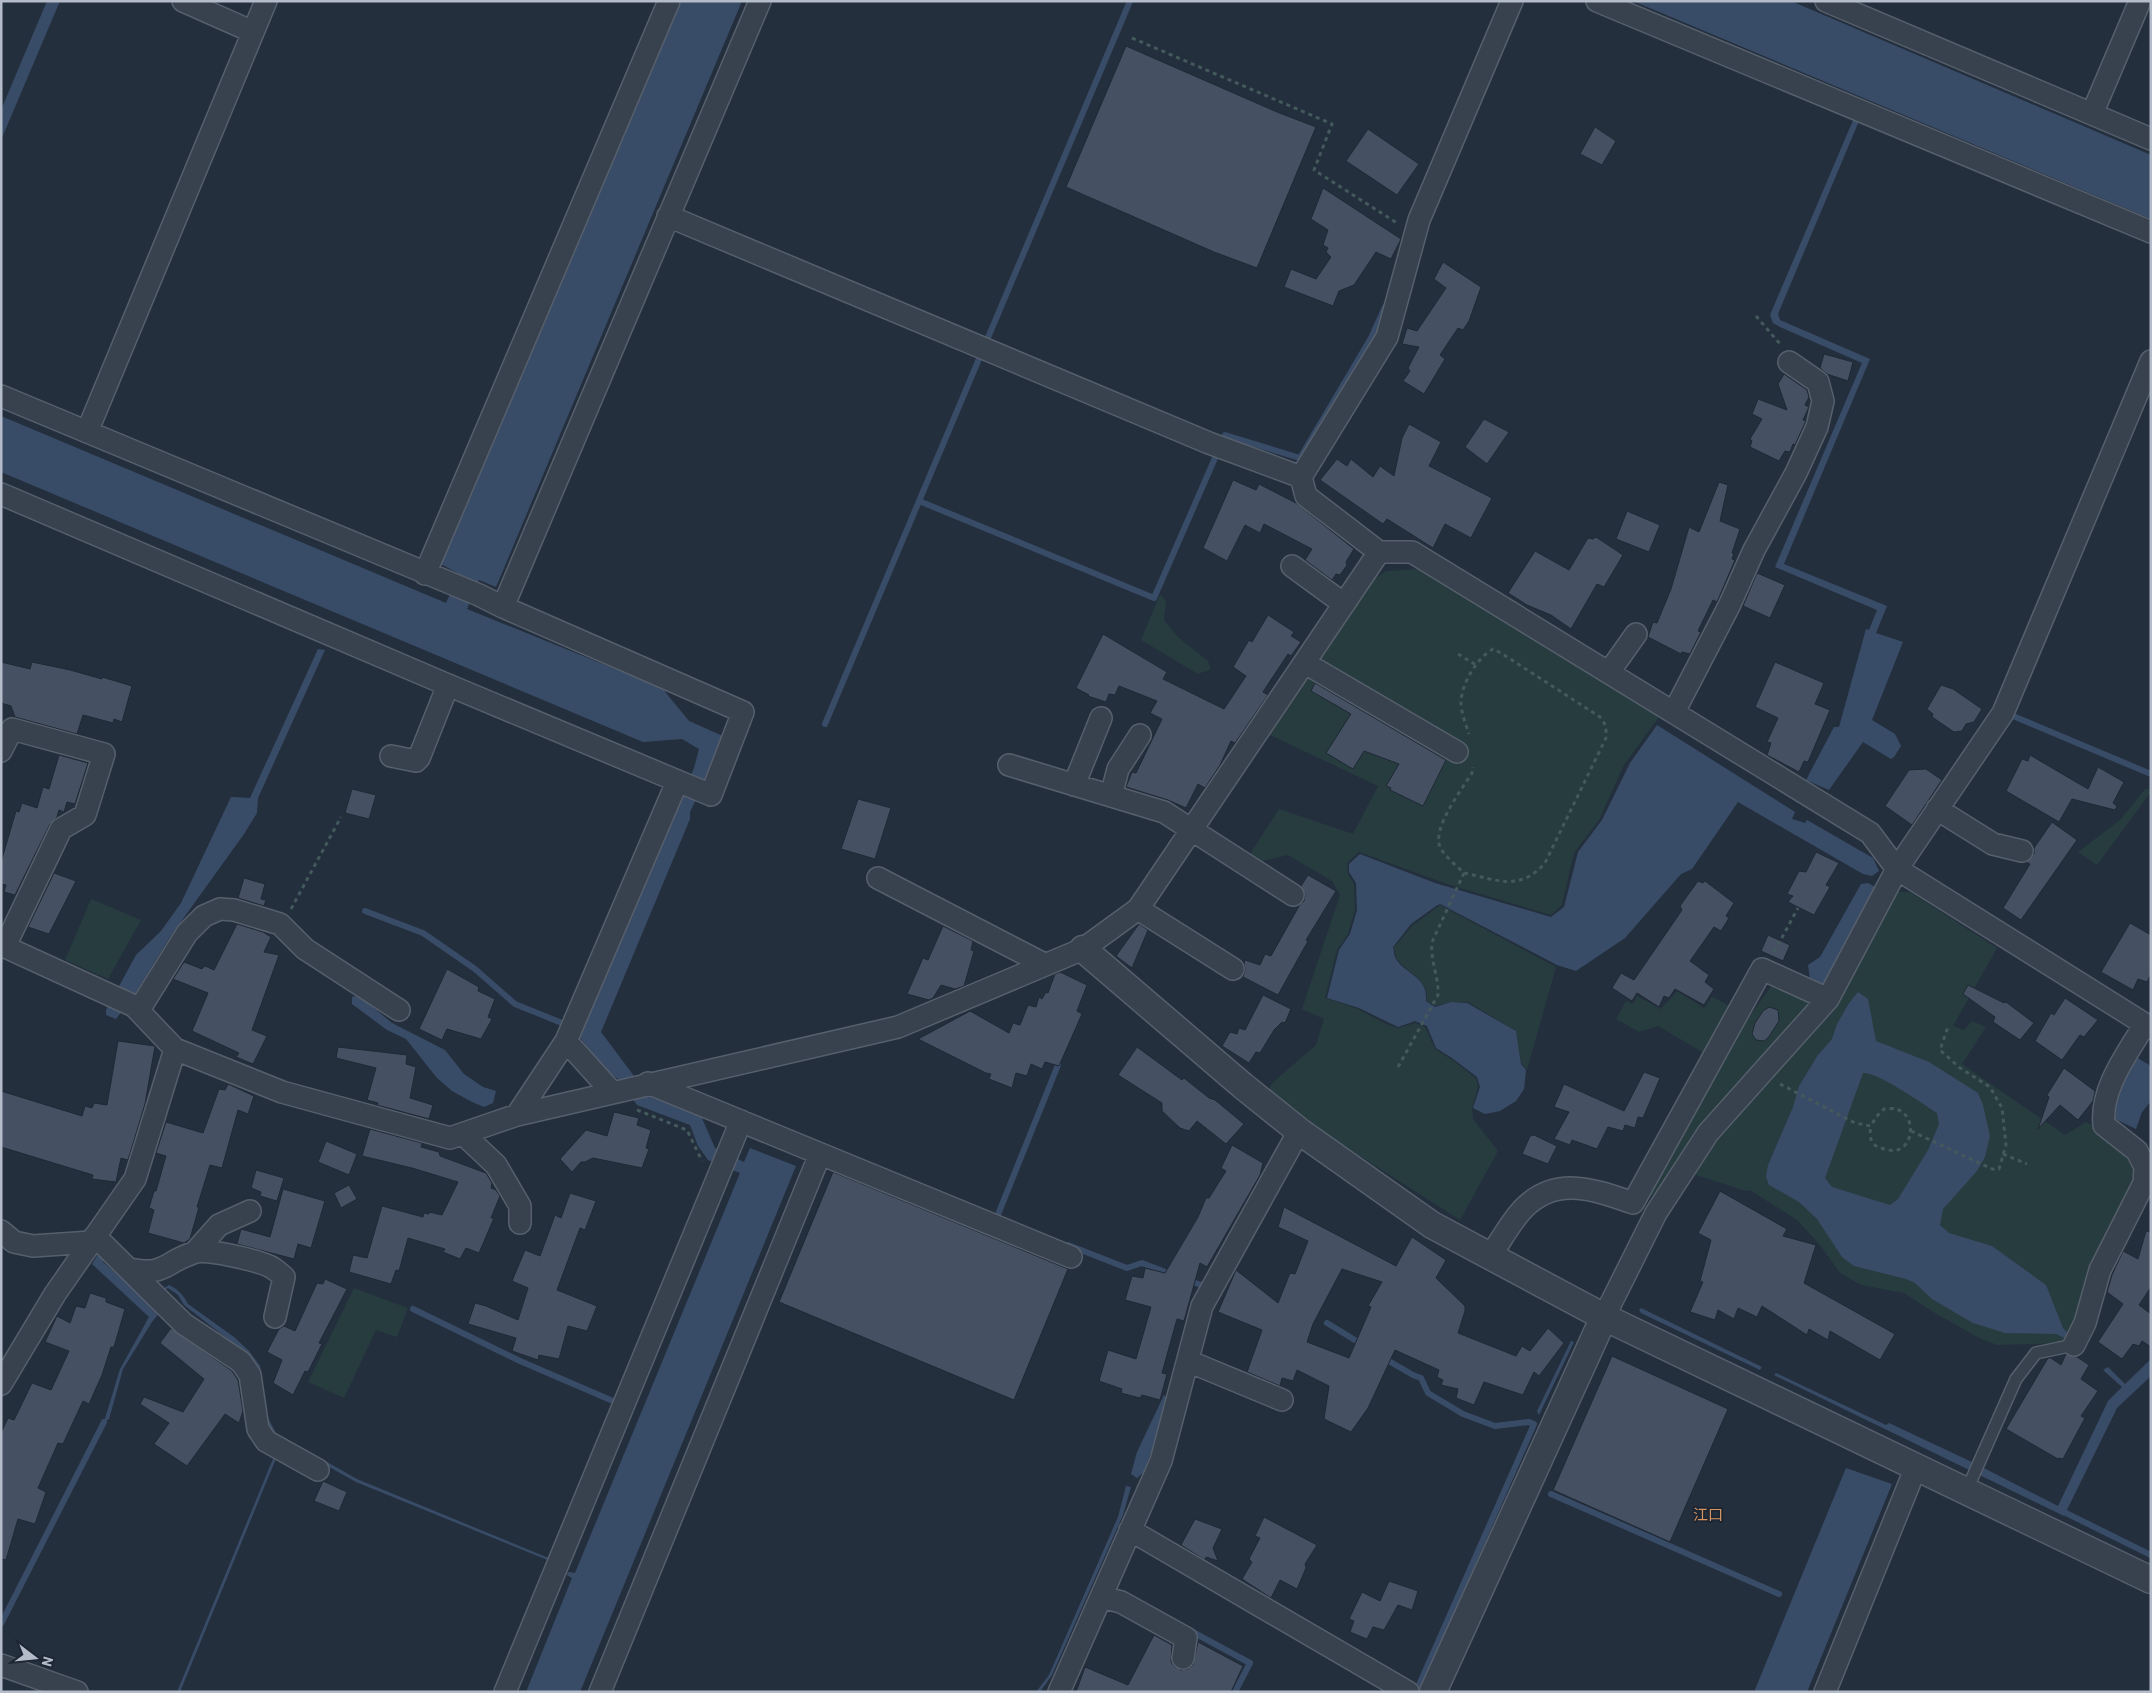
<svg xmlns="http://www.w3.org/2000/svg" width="2152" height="1693" font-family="Barlow,'Noto Sans JP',sans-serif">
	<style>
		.green { fill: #263c3f }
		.water { fill: #394c67; fill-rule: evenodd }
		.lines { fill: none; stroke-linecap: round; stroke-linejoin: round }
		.stream { stroke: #394c67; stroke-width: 6 }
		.building { fill: #455162; stroke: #1f2835; fill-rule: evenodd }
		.service-casing { stroke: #565f6c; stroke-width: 14 }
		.minor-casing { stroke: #565f6c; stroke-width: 24 }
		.tertiary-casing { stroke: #565f6c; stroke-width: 29 }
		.path { stroke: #44595c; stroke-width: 3; stroke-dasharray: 4 4; stroke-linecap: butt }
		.service { stroke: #38414e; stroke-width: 11 }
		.minor { stroke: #38414e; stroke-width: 21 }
		.tertiary { stroke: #38414e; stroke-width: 26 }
		.labels { text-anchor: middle; stroke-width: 4; stroke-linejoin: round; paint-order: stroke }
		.quarter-label { font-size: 15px; fill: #d59563; stroke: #1d2633 }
	</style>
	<rect width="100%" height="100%" fill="#242f3e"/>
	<path class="green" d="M1418,569L1441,576L1659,717L1624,765L1599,820L1574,853L1562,905L1551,915L1447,884L1359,852L1347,863L1348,874L1354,884L1355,909L1348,934L1337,950L1325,998L1358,1009L1386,1024L1398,1028L1415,1023L1425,1027L1435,1049L1451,1059L1476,1078L1478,1087L1472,1109L1473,1119L1498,1151L1460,1220L1321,1131L1268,1091L1272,1083L1316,1045L1324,1019L1302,1009L1340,895L1332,881L1288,855L1258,862L1248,857L1279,809L1353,834L1378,786L1270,735L1338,622L1364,586L1386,571Z
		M1160,594L1166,601L1164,620L1179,638L1208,661L1211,669L1198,674L1141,640Z
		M2145,789H2151V792L2097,865L2078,852L2120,820Z
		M1897,892H1910L1997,948L1953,1026L1964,1030L1972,1021L1986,1027L1962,1064L2065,1135L2086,1122C2108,1130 2129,1153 2138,1173L2066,1343L1997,1345L1981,1339L1935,1313L1904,1293L1861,1285L1840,1273L1820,1245L1797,1220L1750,1190L1746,1191L1690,1173L1820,1020Z
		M91,899L141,920L108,979L65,960Z
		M1440,905L1556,967L1527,1070L1521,1063L1516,1031L1468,1002H1451L1435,1006L1427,1001C1428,978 1408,974 1397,959C1395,956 1395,951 1394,947L1412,926Z
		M1775,981L1815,996L1704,1127L1656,1198L1647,1194L1728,1046Z
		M1677,991L1704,1008L1712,997L1732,1007L1704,1053L1658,1026L1639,1032L1616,1019L1626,1001L1633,1004L1637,996L1661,1009C1666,1002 1672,998 1677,991Z
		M354,1288L408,1308L397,1337L376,1330L344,1398L308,1382Z"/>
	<path class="water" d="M47,1H60L1,140V110Z
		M681,1H742L496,587L479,580L467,609L662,688L689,721L725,737L690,812V819L601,1032L646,1092L701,1116L715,1148L744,1162L750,1148L796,1166L580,1692H526L572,1578L567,1575L568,1572L575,1573L740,1173L708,1160L698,1146L690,1125L637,1105L618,1079L603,1069L579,1036L694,768L699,749L682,739L643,742L1,472V416L446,603L459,574L441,564L443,553L572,244Z
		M1633,1H1791L2151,155V219Z
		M1854,118L1859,121L1778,314L1780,320L1870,359L1784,564L1887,606L1876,633L1903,642L1872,720L1895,734L1901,746L1894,757L1891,759L1863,742L1829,790L1806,780L1834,727H1839L1866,629L1869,630L1877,610L1775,567L1862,363L1780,327L1773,323L1770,315Z
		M318,649L325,650L258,798L257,813L244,834L170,937L135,994L116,1019L106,1015V1010L136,955L161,931L181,903L231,797L250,798Z
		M1657,725L1795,812L1792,819L1805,823L1807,820L1873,858L1879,871L1872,876L1863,874L1738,802L1692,869L1681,874L1625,938L1576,971L1557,965L1440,904L1436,906L1411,924L1393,947C1394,950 1394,956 1396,959C1406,975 1428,976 1426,1001L1435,1007L1451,1002L1467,1003L1516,1031L1521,1064L1526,1070L1524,1089L1516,1101L1500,1111L1485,1114L1473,1108L1480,1087L1477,1077L1452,1058L1436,1048L1427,1026L1415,1021L1398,1027L1359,1008L1327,998L1339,950L1350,934L1357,910L1356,883L1349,872V864L1360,854L1435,883L1551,917L1564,907L1578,852L1602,820L1630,763Z
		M1868,883L1877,888L1821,988L1810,979L1808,965L1820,957L1861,884Z
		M1858,992L1868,999L1876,1041L1929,1062L1978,1093L1983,1105L1990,1136L1985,1157L1977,1171L1943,1209L1940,1225L1949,1233L1992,1246L2046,1285L2063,1328L2070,1336L2067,1339L2056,1334L2005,1333L1973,1323L1932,1299L1915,1283L1906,1279L1854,1266L1842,1257L1817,1219L1799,1202L1769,1185L1766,1177L1768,1165L1793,1107L1799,1086L1818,1055L1832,1039L1837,1024L1849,1003ZM1863,1073C1880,1073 1921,1103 1937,1113L1939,1124L1928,1150L1898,1199L1890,1205L1832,1187L1825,1178Z
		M355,996L362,998L392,1023L445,1050L464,1074L483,1087L496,1091L493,1103L484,1107L472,1102L452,1091L437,1078L406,1039L387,1030L352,1004V997Z
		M2136,1057L2151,1066V1101L2142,1112L2136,1129L2109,1116L2111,1099Z
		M100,1251L104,1256L103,1262L160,1312L152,1322L123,1369L109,1419L104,1422L120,1369L149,1317L92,1264Z
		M169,1285C178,1289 184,1296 188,1304L234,1337L249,1351L260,1366L267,1416L276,1433L357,1479L551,1559L550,1561L356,1482L274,1436L268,1427L243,1351L184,1305L178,1295L168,1288L165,1290L163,1289Z
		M1641,1308L1762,1367L1760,1370L1641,1313L1639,1310Z
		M1571,1341L1574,1342L1539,1415L1537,1411Z
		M2151,1359V1376L2117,1408L2064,1516L1774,1375L1776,1373L1886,1425L1889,1423L1974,1463L2058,1506L2108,1401L2122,1387L2103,1370L2108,1367L2125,1384Z
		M1164,1395L1167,1397L1161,1426L1144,1472L1137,1478L1131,1474L1137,1452Z
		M275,1454L277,1456L180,1692H177Z
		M1846,1468L1892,1484L1807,1692H1754Z
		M1126,1486L1131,1487L1123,1515L1052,1675L1040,1692H1036L1049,1675L1118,1517Z"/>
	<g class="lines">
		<path class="stream" d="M919,501L1154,598L1225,435L1300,458L1371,338L1385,307
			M2013,716L2151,774
			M825,724L1130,1
			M365,911L423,933L475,969L515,1004L562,1023
			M997,1217L1058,1065
			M1068,1245L1127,1268L1142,1263L1173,1275
			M1187,1280L1207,1287
			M413,1309L520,1361L613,1401
			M1327,1323L1363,1345
			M1382,1357L1413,1375L1421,1378L1428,1393L1463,1414L1495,1426L1529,1422L1534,1424L1419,1685
			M1551,1494L1779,1594
			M2066,1513L2151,1555
			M1,1624L104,1422
			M1189,1630L1250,1663L1235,1692"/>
	</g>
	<path class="building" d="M1126,46L1277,112L1316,127L1257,268L1214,252L1066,187Z
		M1595,127L1616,141L1602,165L1580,154Z
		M1368,129L1419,164L1397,195L1346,161Z
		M1323,188L1401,239L1391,259L1376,252L1354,285L1339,291L1333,306L1284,287L1291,269L1316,279L1331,257L1326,252L1328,248L1323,245L1328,230L1311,219Z
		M1443,262L1481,287L1469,321L1463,330L1458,328L1440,355L1445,359L1424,394L1403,381L1410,371L1408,368L1419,347L1402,344L1407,328L1417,331L1446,288L1434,279Z
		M1824,354L1853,362L1848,381L1827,374L1820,368Z
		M1784,374L1807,390L1809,397L1805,405L1809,407L1803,420L1806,421L1805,423L1795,445L1793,444L1790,452L1785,451L1779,461L1750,447L1752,441L1750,439L1762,419L1752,414L1758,399L1787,410L1778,384Z
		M1484,419L1509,432L1487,464L1465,447Z
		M1409,424L1441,442L1429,466L1492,498L1471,538L1445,524L1433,548L1387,519L1383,524L1320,480L1337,459L1347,466L1351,459L1373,477L1380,466L1394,476L1402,438Z
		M1233,480L1256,490L1259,484L1296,503L1354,549L1346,562L1347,565L1340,575L1336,574L1332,580L1305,560L1312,549L1264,524L1260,533L1245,525L1227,561L1203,548Z
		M1719,482L1728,485L1720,521L1740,529L1732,553H1734L1732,559L1735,560L1717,602L1713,600L1698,631L1701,632L1690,654L1682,652L1681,654L1648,637L1653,622L1657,623L1671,589L1689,527L1699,532Z
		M1627,511L1660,525L1649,552L1616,539Z
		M1596,537L1623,555L1604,587L1597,584L1571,629L1551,615L1527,605L1508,593L1535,551L1569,570L1588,538L1593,539Z
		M1757,573L1785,585L1770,618L1743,606Z
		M1268,615L1294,632L1291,636L1301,642L1291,656L1288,654L1263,692L1268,695L1235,743L1231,741L1220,765L1205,788L1198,784L1186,808L1168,800L1126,787L1132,772L1136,773L1162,719L1150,713L1157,701L1119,686L1115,695L1109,694L1106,702L1088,696L1089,695L1076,688L1103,634L1167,672L1163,679L1224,709L1246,676L1233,667L1249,640L1252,642Z
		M1,662L30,669L32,662L70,670L102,679V677L132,686L122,722L114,719L113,723L83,715L77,734L15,717L11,706L1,703Z
		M1775,662L1824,683L1815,704L1830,710L1808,762L1804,761L1799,772L1767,755L1771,743L1767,742L1778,718L1755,707Z
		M1315,683L1446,760L1423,806L1390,790L1391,788L1386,786L1399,764L1364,751L1353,769L1326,753L1351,714L1311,691Z
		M1941,685L1953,689L1982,709L1974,722L1966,724L1962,731L1954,732L1932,717L1933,714L1927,709Z
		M59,755L88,763L75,804L67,802L64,812L59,810L57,817L50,824L15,895L4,892L6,885L1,884V862L16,811L19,812L22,803L37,808L43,787L49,789Z
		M2030,755L2088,789L2098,767L2124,782L2113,803L2117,806L2115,810L2072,799L2059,822L2006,791L2022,759L2028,761Z
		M1926,769L1942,780L1912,825L1885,806L1909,770Z
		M352,789L376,795L369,819L345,813Z
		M858,799L891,808L875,859L841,849Z
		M2052,822L2077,840L2021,920L2003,908L2030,864L2026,862L2034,854V848Z
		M1816,852L1839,863L1826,885L1830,887L1814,915L1788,902L1793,896L1787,894L1799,871L1806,872Z
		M54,873L76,881L49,934L28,927Z
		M1308,875L1336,891L1306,940L1308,941L1278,995L1243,977L1245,970L1244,963L1245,960L1260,965L1265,954L1271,956L1299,906L1304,901L1305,895L1301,886Z
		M244,878L265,884L261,899L266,900L264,906L238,898Z
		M1698,881L1703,883L1705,881L1734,903L1726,916L1729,918L1721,931L1714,927L1690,961L1709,975L1705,982L1714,989L1704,1005L1675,989L1669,998L1664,996L1659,1007L1637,993L1632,1001L1612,988L1621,973L1634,980L1682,910L1680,906Z
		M2130,923L2151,935V974L2147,982L2138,979L2133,990L2101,972Z
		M237,924L263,932L271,937L264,952L279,955L252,1030L267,1036L253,1064L236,1057L239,1053L192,1031L208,993L173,979L184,962L202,969L205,966L214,970Z
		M1139,924L1148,930L1132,968L1116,956Z
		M943,926L973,941L971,950L974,951L964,986L955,989L941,985L933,998L929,1000L907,994L923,958L928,960Z
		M1768,935L1790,945L1783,961L1761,951Z
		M447,969L479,987L478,991L495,999L488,1017L492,1019L481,1039L447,1029L442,1040L419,1029Z
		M1060,972L1087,985L1077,1011L1082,1014L1059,1066L1045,1062L1042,1069L1031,1064L1027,1076L1016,1073L1012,1088L989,1079L991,1074L986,1073L918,1039L970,1011L1009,1033L1013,1023L1020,1025L1028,1005L1036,1007L1039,997L1042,999L1046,992L1048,993L1055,974Z
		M1968,985L2004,1003L2006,1002L2034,1023L2020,1040L1993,1022L1995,1017L1963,994Z
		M1263,995L1291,1009L1285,1023L1282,1022L1274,1030L1260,1053L1256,1052L1249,1063L1222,1046L1230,1032L1237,1034L1239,1028L1245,1030Z
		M2065,998L2098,1020L2084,1037L2080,1035L2062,1060L2035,1041L2051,1013L2054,1015Z
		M1769,1007L1778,1010L1779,1021L1768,1038L1764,1041L1756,1040L1752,1034L1755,1023L1763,1011Z
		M118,1041L155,1046L145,1104L128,1160L121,1158L116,1182L92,1179L93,1175L1,1147V1091L82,1116L85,1106L92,1108L94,1103L107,1105Z
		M338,1047L407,1055L406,1064L416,1067L410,1098L433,1105L429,1119L377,1105L378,1103L367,1100L376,1068L336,1058Z
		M1137,1047L1182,1080L1184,1078L1209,1098L1215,1100L1244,1124L1226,1144L1197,1121L1189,1131L1180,1128L1162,1111V1103L1118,1075Z
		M2064,1068L2095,1091L2093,1101L2078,1120L2060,1105L2038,1129L2049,1097L2047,1095Z
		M1644,1072L1660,1078L1643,1118L1638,1117L1635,1128L1625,1125L1623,1131L1608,1127L1597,1149L1572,1140L1570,1145L1554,1139L1569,1112L1554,1107L1564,1084L1624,1111Z
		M228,1084L254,1096L248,1114L238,1110L222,1168L210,1165L197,1207H199L190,1239L184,1243L148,1233L154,1210L149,1208L154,1191H156L166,1156L156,1153L166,1122L203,1133L219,1089L225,1090Z
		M614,1112L639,1118L637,1125L651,1130L646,1148L649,1149L642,1168L593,1158L585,1162H581L572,1172L560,1159L586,1130L607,1136Z
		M370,1129L422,1143L421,1147L439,1152L440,1156L486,1173L492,1183L491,1188L496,1190L500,1196L491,1218H494L479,1253L466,1248L460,1259L443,1252L445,1249L408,1238L399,1271L396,1270L391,1284L349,1272L353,1255L367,1258L382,1206L423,1217L424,1213L429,1214V1212L442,1215L458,1182L412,1168L362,1156Z
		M1534,1135L1557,1146L1548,1164L1522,1154L1530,1136Z
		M326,1141L357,1154L349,1175L318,1162Z
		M1232,1145L1263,1163L1260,1175L1207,1267L1200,1263L1184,1321L1177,1319L1162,1373L1167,1374L1160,1400L1142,1395L1140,1398L1121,1393L1122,1389L1099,1381L1108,1350L1136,1359L1151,1307L1125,1300L1132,1276L1143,1278L1145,1268L1165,1273L1198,1217L1206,1198H1209L1226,1171L1221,1168Z
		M256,1170L284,1178L277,1201L260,1196L261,1192L251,1188Z
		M833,1172L1068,1269L1014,1400L779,1302Z
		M349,1185L357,1199L341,1208L334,1193Z
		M283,1189L325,1201L311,1248L298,1244L294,1259L237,1244L241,1229L270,1237Z
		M1720,1191L1787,1229L1783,1236L1816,1245L1804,1283L1895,1334L1880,1360L1830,1331L1828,1340L1809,1329L1807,1335L1762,1306L1757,1317L1738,1308L1734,1319L1718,1310L1715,1320L1690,1312L1703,1282L1700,1281L1711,1240L1698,1233Z
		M570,1193L596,1201L585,1230L580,1228L557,1290L597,1306L587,1331L568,1326L559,1359L539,1355L538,1360L512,1351L516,1338L468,1324L475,1303L486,1306L518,1320L528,1288L512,1281L525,1250L540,1256L555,1215L561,1218Z
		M1284,1207L1396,1266L1412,1237L1446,1260L1436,1278L1465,1306V1311L1458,1333L1516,1356L1522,1346L1530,1351L1548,1328L1564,1343L1539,1376L1534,1372L1523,1395L1484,1382L1474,1405L1456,1398L1458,1389L1441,1385L1443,1380L1437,1377L1439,1370L1395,1350L1368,1408L1351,1432L1324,1419L1329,1386L1297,1370L1293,1381L1282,1378L1280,1386L1247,1372L1262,1330L1218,1312L1236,1270L1278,1303L1290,1273L1295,1274L1308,1241L1278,1227ZM1342,1269L1382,1282L1368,1306L1371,1307L1349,1358L1307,1342L1313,1324Z
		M2146,1231L2151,1232V1287L2139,1305L2151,1314V1347L2142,1341L2139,1346L2133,1344L2122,1359L2098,1342L2123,1304L2107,1292L2112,1275L2123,1251L2138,1259Z
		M325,1279L347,1289L319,1343L322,1344L308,1372L305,1371L293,1395L273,1383L282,1360L267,1352L279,1329L284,1326L295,1331L317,1283L323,1284Z
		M90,1293L106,1298V1302L125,1309L114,1347H111L102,1375L89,1404L83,1401L63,1444L58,1443L38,1488L46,1492L35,1524L18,1519L6,1560L1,1559V1433L8,1418L14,1420L32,1383L51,1390L69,1351L45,1342L57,1316L70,1323L76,1306L85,1308Z
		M171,1328L232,1371L238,1380L243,1411L239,1423L225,1414L187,1466L154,1444L169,1423L140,1404L144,1397L183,1412L204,1379L160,1343Z
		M2066,1354L2077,1357L2089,1365L2081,1379L2098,1391L2081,1416L2085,1418L2063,1459L2059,1458L2058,1459L2006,1429L2048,1358H2051L2061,1365Z
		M1612,1356L1728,1409L1670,1542L1553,1490Z
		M323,1481L347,1492L339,1511L314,1501Z
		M1264,1517L1317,1545L1305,1564L1306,1568L1297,1589L1280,1580L1271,1598L1242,1579L1252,1562L1249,1559L1260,1538L1255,1536Z
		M1195,1519L1222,1529L1213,1548L1218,1561L1206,1557L1205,1560L1181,1545Z
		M1389,1581L1418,1591L1412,1610L1398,1605L1384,1630L1373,1627L1367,1639L1350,1632L1354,1621L1349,1619L1362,1592L1380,1601Z
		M1154,1635L1172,1645L1171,1662L1175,1667L1181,1670L1188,1669L1193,1665L1198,1642L1243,1666L1231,1692H1076L1085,1667L1128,1685Z"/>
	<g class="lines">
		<g class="service-casing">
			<path id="service" d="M1966,1492L2016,1379L2036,1353L2074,1345"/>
		</g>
		<g class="minor-casing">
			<path id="minor" d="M183,1L253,32
				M1512,1L1419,220L1387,337L1301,477L1306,496L1379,552H1412L1870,833L1897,869L2151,1028
				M1597,1L2151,232
				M1826,1L2151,139
				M2092,114L2140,1
				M668,216L1209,443L1301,477
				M1,396L479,595L503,607L743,712L711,795L448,685L1,494
				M87,432L266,1
				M1292,566L1344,604
				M425,574L669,1
				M503,607L760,1
				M1305,663L1457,752
				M1609,672L1636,634
				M1674,712L1729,606L1754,550L1796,473L1817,427L1823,401L1818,382L1789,362
				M1,751L12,729L104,754L85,815L61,829L5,946
				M391,756L416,761L419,758L448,685
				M1009,765L1164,812L1293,895
				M1074,785L1101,718
				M1111,796L1118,769L1140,735
				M1937,809L1993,844L2022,851
				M878,878L1044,964
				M1138,909L1233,969
				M1,945L134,1006L175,1049L282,1092L450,1138L517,1115L898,1027L1083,949L1138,909L1379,552
				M139,1010L187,933L204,916L220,909L234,910L280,924L305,949L399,1010
				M566,1041L612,1092
				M648,1083L1071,1257
				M517,1115L566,1041L677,782
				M463,1134L496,1165L520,1206V1223
				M1,1231L14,1242L33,1246L91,1242
				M95,1236L184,1324L241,1362L250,1375L258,1429L266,1441L318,1470
				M195,1252L219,1225L250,1211
				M1490,1256C1501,1241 1511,1221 1524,1208C1557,1175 1595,1190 1633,1203L1762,969L1828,999
				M129,1269C166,1276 163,1263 193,1253C206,1248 255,1260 269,1266C274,1268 279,1273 284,1277L275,1317
				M1604,1317L1656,1213L1708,1133L1828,999L1897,869L2003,713L2151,361
				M2074,1345L2085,1323L2100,1270L2144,1183L2145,1167L2137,1151L2104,1125C2100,1089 2127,1054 2145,1024
				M1188,1361L1282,1400
				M1,1384L55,1294L135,1179L175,1049
				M1130,1530L1408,1692
				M1101,1597L1121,1602L1186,1638L1183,1658
				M1,1665L77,1692
				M505,1692L741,1121
				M600,1692L820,1154
				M1059,1692L1161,1461L1202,1306L1299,1131
				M1825,1692L1916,1467"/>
		</g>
		<g class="tertiary-casing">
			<path id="tertiary" d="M1083,949L1243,1086L1299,1131L1432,1225L1604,1317L2151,1580
				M1433,1692L1604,1317"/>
		</g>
		<path class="path" d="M1132,38L1332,124L1314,170L1397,223
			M1756,316L1780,344
			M1458,654L1476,665
			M1464,873C1498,880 1519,892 1545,863L1606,738V726L1600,717L1501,653L1493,649C1477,658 1461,684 1461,703C1461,712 1466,725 1469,734
			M291,909L341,817
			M1774,952L1798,908
			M1398,1067L1438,995C1439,977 1430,961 1432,942L1464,873C1456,865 1445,857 1440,847C1432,828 1462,789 1472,773L1473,767
			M1780,1084L1855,1123L1871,1126L1876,1117L1884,1109C1888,1109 1893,1108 1896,1109C1914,1114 1915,1141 1900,1149C1894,1152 1887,1150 1881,1148C1870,1145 1869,1136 1871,1126
			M637,1110L687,1130L702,1161
			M1911,1131L1992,1169H1999L2006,1145L2002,1108L1990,1087L1960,1068L1940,1050L1948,1027
			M2003,1154L2027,1164"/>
		<use href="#service" class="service"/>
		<use href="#minor" class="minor"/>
		<use href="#tertiary" class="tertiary"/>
	</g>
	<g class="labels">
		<g class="quarter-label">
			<text x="1708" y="1520">江口</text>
		</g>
	</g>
	<rect width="2152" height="1693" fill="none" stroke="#b4bcc9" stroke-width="5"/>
	<g transform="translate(35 1658) rotate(106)" stroke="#1d2633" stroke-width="4" paint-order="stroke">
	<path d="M0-4L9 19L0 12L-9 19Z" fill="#b4bcc9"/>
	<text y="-8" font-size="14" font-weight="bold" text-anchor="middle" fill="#b4bcc9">N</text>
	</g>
</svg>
